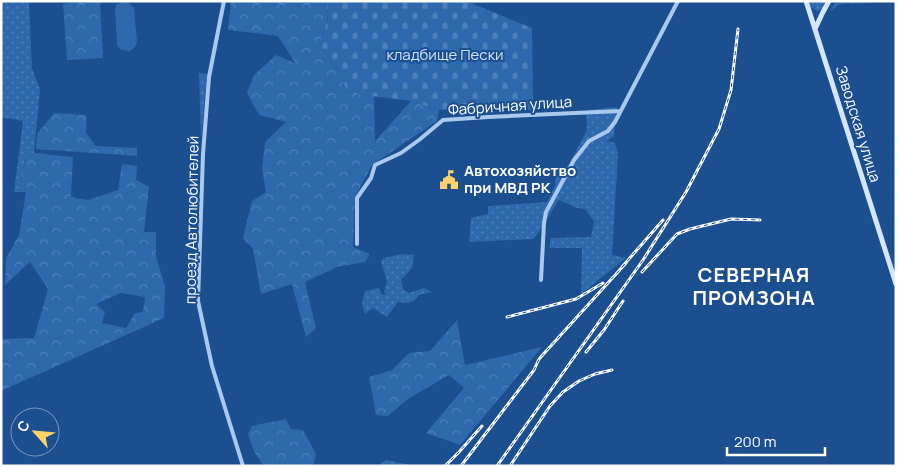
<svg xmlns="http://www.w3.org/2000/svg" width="897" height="467" font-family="Manrope,sans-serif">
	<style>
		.grass { fill: url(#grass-dots) }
		.forest { fill: url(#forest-crowns); fill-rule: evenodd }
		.cemetery { fill: url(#cemetery-stones) }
		.pitch { fill: #2e69ad }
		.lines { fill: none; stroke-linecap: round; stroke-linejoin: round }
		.street { stroke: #a9c9ee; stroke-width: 4 }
		.secondary { stroke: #d6e6fa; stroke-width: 5 }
		.rail-casing { stroke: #fff; stroke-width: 3 }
		.rail { stroke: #1b4f8f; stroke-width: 1; stroke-dasharray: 4; stroke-linecap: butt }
		.labels { text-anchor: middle; stroke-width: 4; stroke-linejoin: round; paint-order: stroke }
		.park-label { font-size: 15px; fill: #cfe3fa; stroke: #1b4f8f }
		.street-label { font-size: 15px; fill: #fff; stroke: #1b4f8f }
		.poi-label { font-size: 15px; font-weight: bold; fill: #fff; stroke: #1b4f8f; text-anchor: start }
		.district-label { font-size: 20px; font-weight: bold; letter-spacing: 1px; fill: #fff; stroke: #1b4f8f }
	</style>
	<defs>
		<pattern id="grass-dots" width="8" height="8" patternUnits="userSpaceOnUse" patternTransform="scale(1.25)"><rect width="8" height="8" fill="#2e69ad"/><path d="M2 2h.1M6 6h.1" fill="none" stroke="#4d80b9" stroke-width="1.8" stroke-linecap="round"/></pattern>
		<pattern id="forest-crowns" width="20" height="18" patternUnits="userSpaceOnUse" patternTransform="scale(1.25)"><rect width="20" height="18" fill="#2e69ad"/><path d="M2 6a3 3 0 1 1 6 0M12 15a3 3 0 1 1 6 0" fill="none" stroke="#4d80b9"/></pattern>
		<pattern id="cemetery-stones" width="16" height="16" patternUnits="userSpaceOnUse" patternTransform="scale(1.25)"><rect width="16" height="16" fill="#2e69ad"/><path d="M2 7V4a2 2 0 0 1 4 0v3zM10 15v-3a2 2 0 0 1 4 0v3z" fill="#4d80b9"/></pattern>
	</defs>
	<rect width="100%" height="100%" fill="#1b4f8f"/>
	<path class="grass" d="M1,1H29L32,69L40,89L34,153L26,157L18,192H14L23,121L1,117Z
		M809,1H826L822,9L817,11L810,7Z
		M836,1H871L870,3L840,4L830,11Z
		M199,73L207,74L201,138Z
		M617,107L614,136L607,141L615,143L618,153L612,255L626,258L581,294L582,248H549L551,238L591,237L594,221L585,209L577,208L559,200L534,239L469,242L471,218L488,214V206L547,202L555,186L556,170H566L587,130L586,110Z
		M401,254L414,255L412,268L401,280L403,289L409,293L424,288L432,292L419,295L414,301L406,303L398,302L387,317L373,308L365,314L362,304L365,291L379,288L382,295H386L384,292L387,281L381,261L384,258Z
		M386,460L415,466H379Z"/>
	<path class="forest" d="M89,1H100L103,58L67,60L63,4Z
		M231,1H326L328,15L321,46L339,73L348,93L374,96L375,141L411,101L439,110L437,121L372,165L355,197L353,247L370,254L365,262L337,267L305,282L316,328L306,337L292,284L261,294L253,249L243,238L252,201L266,192L262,169L265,142L286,122L259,115L247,93L254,75L276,55L295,63L278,36L228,30Z
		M54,113L86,115V133L96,146L137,148V156L36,149L37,134Z
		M34,153L73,157L71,197L88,200L118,190L122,164L137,166L136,180L149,187L144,232H156V256L165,287L164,318L1,391V339L34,338L48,289L30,262L5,285L6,258L19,235L26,192H18L26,157ZM121,293L145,297L143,312L135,313L126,328L102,323L105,312L96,304Z
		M457,320L465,365L542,347L460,445L426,433L464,388L449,375L408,399L388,416L376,415L369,377L392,370L409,353L430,351Z
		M286,419L291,429L303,430L316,454L313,466H264L254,452L248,434L252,426Z"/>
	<path class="cemetery" d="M326,1H466L532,28L533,110H439L411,101L348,93L339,73L321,46L328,16Z"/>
	<path class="pitch" d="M122,2L129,3L134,8L137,42L135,47L130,51L121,50L117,45L115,10L116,5Z"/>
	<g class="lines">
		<path class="street" d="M224,1L209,77L203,154L198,301L212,366L243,466
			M357,244V198L371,178L375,165L401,153L419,140L443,120L488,117L620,111
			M541,280L544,223L546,212L574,160L589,141L608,131L615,122L678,1"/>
		<path class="secondary" d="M806,1L896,284
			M815,29L823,12L829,1"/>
		<g class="rail-casing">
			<path id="rail" d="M622,267L663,220
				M642,272L677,234L690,229L731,219L760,220
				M507,317L576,299L603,283
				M586,352L604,330L623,301
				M445,466L459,452L482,426
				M461,466L534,370L539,359L626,263
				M497,466L643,260L686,192L719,129L731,90L738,29
				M510,466L550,406L563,392L579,381L595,374L612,370"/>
		</g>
		<use href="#rail" class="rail"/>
	</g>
	<defs>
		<g id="civic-bare" transform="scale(1.5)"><path d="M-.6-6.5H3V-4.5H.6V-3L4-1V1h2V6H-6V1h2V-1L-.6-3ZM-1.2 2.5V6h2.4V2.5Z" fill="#ffd166" stroke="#1b4f8f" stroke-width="2.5" paint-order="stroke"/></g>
	</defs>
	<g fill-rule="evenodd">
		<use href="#civic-bare" x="449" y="180"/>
	</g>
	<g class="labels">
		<g class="park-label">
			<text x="445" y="60">кладбище Пески</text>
		</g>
		<g class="street-label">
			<text transform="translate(510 106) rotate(-4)" y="5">Фабричная улица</text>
			<text transform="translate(858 124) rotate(73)" y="5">Заводская улица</text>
			<text transform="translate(192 220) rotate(-89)" y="5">проезд Автолюбителей</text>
		</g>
		<g class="poi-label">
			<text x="464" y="176">Автохозяйство<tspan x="464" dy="17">при МВД РК</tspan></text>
		</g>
		<g class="district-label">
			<text x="754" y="282">СЕВЕРНАЯ<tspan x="754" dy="23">ПРОМЗОНА</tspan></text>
		</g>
	</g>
	<rect width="897" height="467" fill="none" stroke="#ffffff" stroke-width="5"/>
	<g transform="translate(35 432) rotate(297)"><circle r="24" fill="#1b4f8f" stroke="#7695bc"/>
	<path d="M0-4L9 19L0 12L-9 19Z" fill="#ffd166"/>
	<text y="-8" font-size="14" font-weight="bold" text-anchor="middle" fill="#ffffff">С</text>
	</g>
	<path d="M727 447v8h98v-8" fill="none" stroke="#ffffff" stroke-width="2.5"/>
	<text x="734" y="447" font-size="15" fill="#ffffff" stroke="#1b4f8f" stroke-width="4" paint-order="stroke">200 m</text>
</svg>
